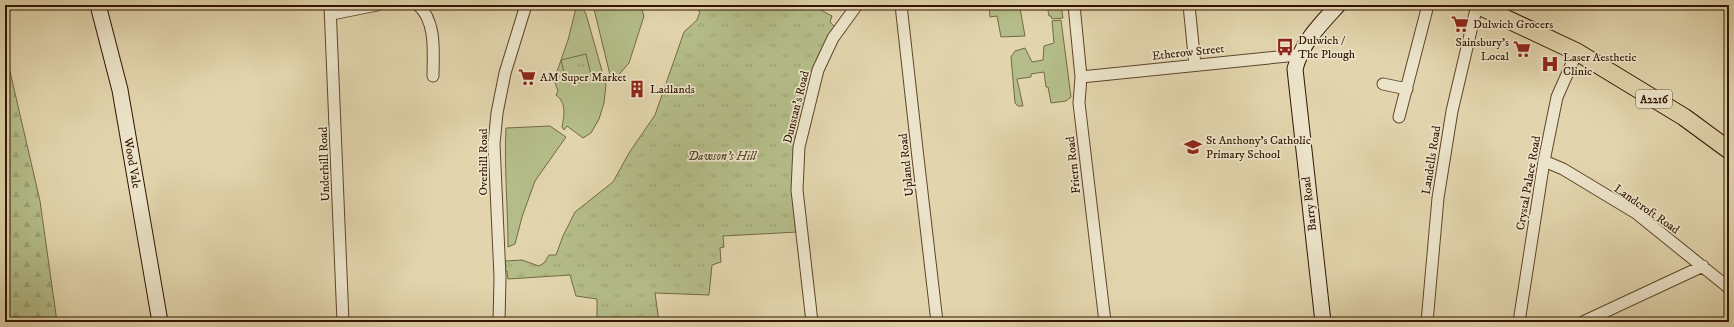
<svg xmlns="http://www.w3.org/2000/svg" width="1734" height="327" font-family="'IM FELL DW Pica',serif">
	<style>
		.grass { fill: #b4bd89; stroke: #736945 }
		.forest { fill: url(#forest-firs); stroke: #736945 }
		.park { fill: url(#park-tufts); stroke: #736945 }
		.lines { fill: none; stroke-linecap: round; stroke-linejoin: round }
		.street-casing { stroke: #5e452c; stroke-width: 13 }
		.secondary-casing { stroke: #321501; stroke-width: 17 }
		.primary-casing { stroke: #321501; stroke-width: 19 }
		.street { stroke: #ece4ca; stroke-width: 11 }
		.secondary { stroke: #ece4ca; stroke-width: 15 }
		.primary { stroke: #e2d5ad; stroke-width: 17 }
		.labels { text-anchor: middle; stroke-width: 3.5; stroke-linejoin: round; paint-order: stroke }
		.shield { fill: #ece4ca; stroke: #6a533d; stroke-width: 1 }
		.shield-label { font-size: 11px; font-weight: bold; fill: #321501 }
		.poi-label { font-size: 12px; fill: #321501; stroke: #ece4ca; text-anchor: start }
		.street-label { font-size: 12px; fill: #321501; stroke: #ece4ca }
		.park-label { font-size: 12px; font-style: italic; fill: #59472a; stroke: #ece4ca }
	</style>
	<defs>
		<pattern id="forest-firs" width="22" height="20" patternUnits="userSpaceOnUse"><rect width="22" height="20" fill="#b4bd89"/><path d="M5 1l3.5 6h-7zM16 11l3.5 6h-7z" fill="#9ba274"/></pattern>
		<pattern id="park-tufts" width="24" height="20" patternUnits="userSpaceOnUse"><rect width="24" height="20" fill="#b4bd89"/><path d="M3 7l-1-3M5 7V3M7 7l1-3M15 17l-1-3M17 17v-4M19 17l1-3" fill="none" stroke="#9ba274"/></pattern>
	</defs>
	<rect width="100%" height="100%" fill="#e2d5ad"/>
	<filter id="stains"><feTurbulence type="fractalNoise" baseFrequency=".005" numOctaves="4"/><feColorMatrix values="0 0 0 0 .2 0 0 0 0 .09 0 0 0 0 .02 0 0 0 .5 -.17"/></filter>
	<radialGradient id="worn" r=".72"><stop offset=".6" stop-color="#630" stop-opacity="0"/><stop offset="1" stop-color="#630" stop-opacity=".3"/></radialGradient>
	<path class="grass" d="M593,5H636L642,10L644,16L629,63L616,78L614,80L611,79Z
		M989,5H1034L1020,8L1025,36L1001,37L997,16L990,17Z
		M1047,5H1061L1063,18L1052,19L1051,16H1049Z
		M581,6L586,14L606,85L604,103L599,119L591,133L583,138L567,126L564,130L562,127C564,116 567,103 556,95L558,91L554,80L568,40L576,8Z
		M1061,20L1071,97L1066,101L1051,103L1048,87H1046L1044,72L1031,74V77L1017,79L1023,106H1018L1015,103L1011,57L1015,51L1025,48L1032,62L1043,60L1044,46L1054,43L1052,21Z
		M550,126L566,137L535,181L522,217L515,244L508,247C508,207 504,168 506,128Z"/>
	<path class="forest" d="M5,50L40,201L57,322H5Z"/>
	<path class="park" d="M692,5H812L832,16L830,22L838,30L821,71L802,145L798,232L723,236L724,247L720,248L721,262L712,265L709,295L655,293L659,322H648L646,318L645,322H597V299L576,296L570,275L508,279L507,271H504L505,261L522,260L539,266L544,263L549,255H556L563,236L575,212L613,182L629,153L655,115L684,32L697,20L700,12Z
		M586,54L591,75L566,81L561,60Z"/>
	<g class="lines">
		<g class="street-casing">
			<path id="street" d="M330,5L343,322
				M418,5C437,22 433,53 433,76
				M901,5C913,111 924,216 937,322
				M1074,5L1081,77L1079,103L1105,322
				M1189,5L1195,65
				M332,14L377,5
				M1081,77L1298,55
				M1383,84L1407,89
				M1399,117L1428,5
				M1544,161L1563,169L1636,213L1729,288
				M499,322L500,277L494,144L497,113L505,73L526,5
				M812,322L797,190L799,147L818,70L833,38L857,5
				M1427,322L1438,198L1452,111L1477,5
				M1519,322L1544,161L1557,97L1577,52
				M1583,322L1703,266"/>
		</g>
		<g class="secondary-casing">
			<g id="secondary">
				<path id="s1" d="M98,5L120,90L160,322"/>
				<path d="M1323,322L1295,69C1302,42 1320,25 1338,5"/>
			</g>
		</g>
		<g class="primary-casing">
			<path id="primary" d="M1477,5L1577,52L1684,117L1729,150"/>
		</g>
		<use href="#street" class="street"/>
		<use href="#secondary" class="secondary"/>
		<use href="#primary" class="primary"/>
	</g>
	<defs>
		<g id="supermarket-bare" transform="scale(1.38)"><path d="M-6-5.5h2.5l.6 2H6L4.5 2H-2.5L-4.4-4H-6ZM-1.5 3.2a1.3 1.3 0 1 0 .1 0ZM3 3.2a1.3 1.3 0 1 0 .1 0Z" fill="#8f2418" stroke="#ece4ca" stroke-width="2.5" paint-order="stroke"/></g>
		<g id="bus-bare" transform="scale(1.38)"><path d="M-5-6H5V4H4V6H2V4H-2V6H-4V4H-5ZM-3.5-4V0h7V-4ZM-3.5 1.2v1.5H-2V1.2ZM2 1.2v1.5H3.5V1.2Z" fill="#8f2418" stroke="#ece4ca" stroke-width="2.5" paint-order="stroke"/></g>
		<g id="hospital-bare" transform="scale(1.38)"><path d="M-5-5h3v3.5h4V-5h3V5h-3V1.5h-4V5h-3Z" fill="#8f2418" stroke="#ece4ca" stroke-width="2.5" paint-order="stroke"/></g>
		<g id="building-bare" transform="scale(1.38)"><path d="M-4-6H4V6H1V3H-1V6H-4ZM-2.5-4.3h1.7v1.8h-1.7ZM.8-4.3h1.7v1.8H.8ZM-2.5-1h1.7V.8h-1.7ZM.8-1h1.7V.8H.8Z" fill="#8f2418" stroke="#ece4ca" stroke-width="2.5" paint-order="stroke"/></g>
		<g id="school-bare" transform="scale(1.38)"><path d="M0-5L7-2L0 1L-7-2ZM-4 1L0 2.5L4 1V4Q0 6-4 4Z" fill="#8f2418" stroke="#ece4ca" stroke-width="2.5" paint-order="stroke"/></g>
	</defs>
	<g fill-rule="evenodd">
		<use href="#supermarket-bare" x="1460" y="24"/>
		<use href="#bus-bare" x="1285" y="47"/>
		<use href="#supermarket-bare" x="1522" y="49"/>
		<use href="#hospital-bare" x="1550" y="64"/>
		<use href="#supermarket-bare" x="527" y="77"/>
		<use href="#building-bare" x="637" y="89"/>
		<use href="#school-bare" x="1193" y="147"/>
	</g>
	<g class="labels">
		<rect class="shield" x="1636" y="90" width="36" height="18" rx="3"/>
		<g class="shield-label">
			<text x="1654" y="103">A2216</text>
		</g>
		<g class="poi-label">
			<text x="1473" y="28">Dulwich Grocers</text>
			<text x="1298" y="44">Dulwich /<tspan x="1298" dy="14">The Plough</tspan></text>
			<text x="1509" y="46" text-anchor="end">Sainsbury's<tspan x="1509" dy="14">Local</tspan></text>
			<text x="1563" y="61">Laser Aesthetic<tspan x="1563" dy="14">Clinic</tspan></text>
			<text x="540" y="81">AM Super Market</text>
			<text x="650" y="93">Ladlands</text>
			<text x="1206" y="144">St Anthony's Catholic<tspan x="1206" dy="14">Primary School</tspan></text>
		</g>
		<g class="street-label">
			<text transform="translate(1188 52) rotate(-6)" y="4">Etherow Street</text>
			<text transform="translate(796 107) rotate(-76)" y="4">Dunstan's Road</text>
			<text transform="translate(1431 160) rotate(-81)" y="4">Landells Road</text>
			<text transform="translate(483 162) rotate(-90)" y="4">Overhill Road</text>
			<text dy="4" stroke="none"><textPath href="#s1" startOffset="162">Wood Vale</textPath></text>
			<text transform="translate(324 164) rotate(-92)" y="4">Underhill Road</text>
			<text transform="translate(906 165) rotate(-96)" y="4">Upland Road</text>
			<text transform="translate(1073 165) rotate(-96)" y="4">Friern Road</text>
			<text transform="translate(1528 183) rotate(-80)" y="4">Crystal Palace Road</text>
			<text transform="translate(1309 204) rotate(-97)" y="4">Barry Road</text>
			<text transform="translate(1647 209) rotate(35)" y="4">Landcroft Road</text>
		</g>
		<g class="park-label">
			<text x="722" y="160">Dawson's Hill</text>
		</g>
	</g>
	<rect width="1734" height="327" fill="none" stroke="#e2d5ad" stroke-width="20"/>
	<rect x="6" y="6" width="1722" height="315" fill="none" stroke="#321501" stroke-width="2"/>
	<rect x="10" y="10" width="1714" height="307" fill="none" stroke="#321501"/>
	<rect width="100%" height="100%" filter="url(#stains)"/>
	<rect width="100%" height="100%" fill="url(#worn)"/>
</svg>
